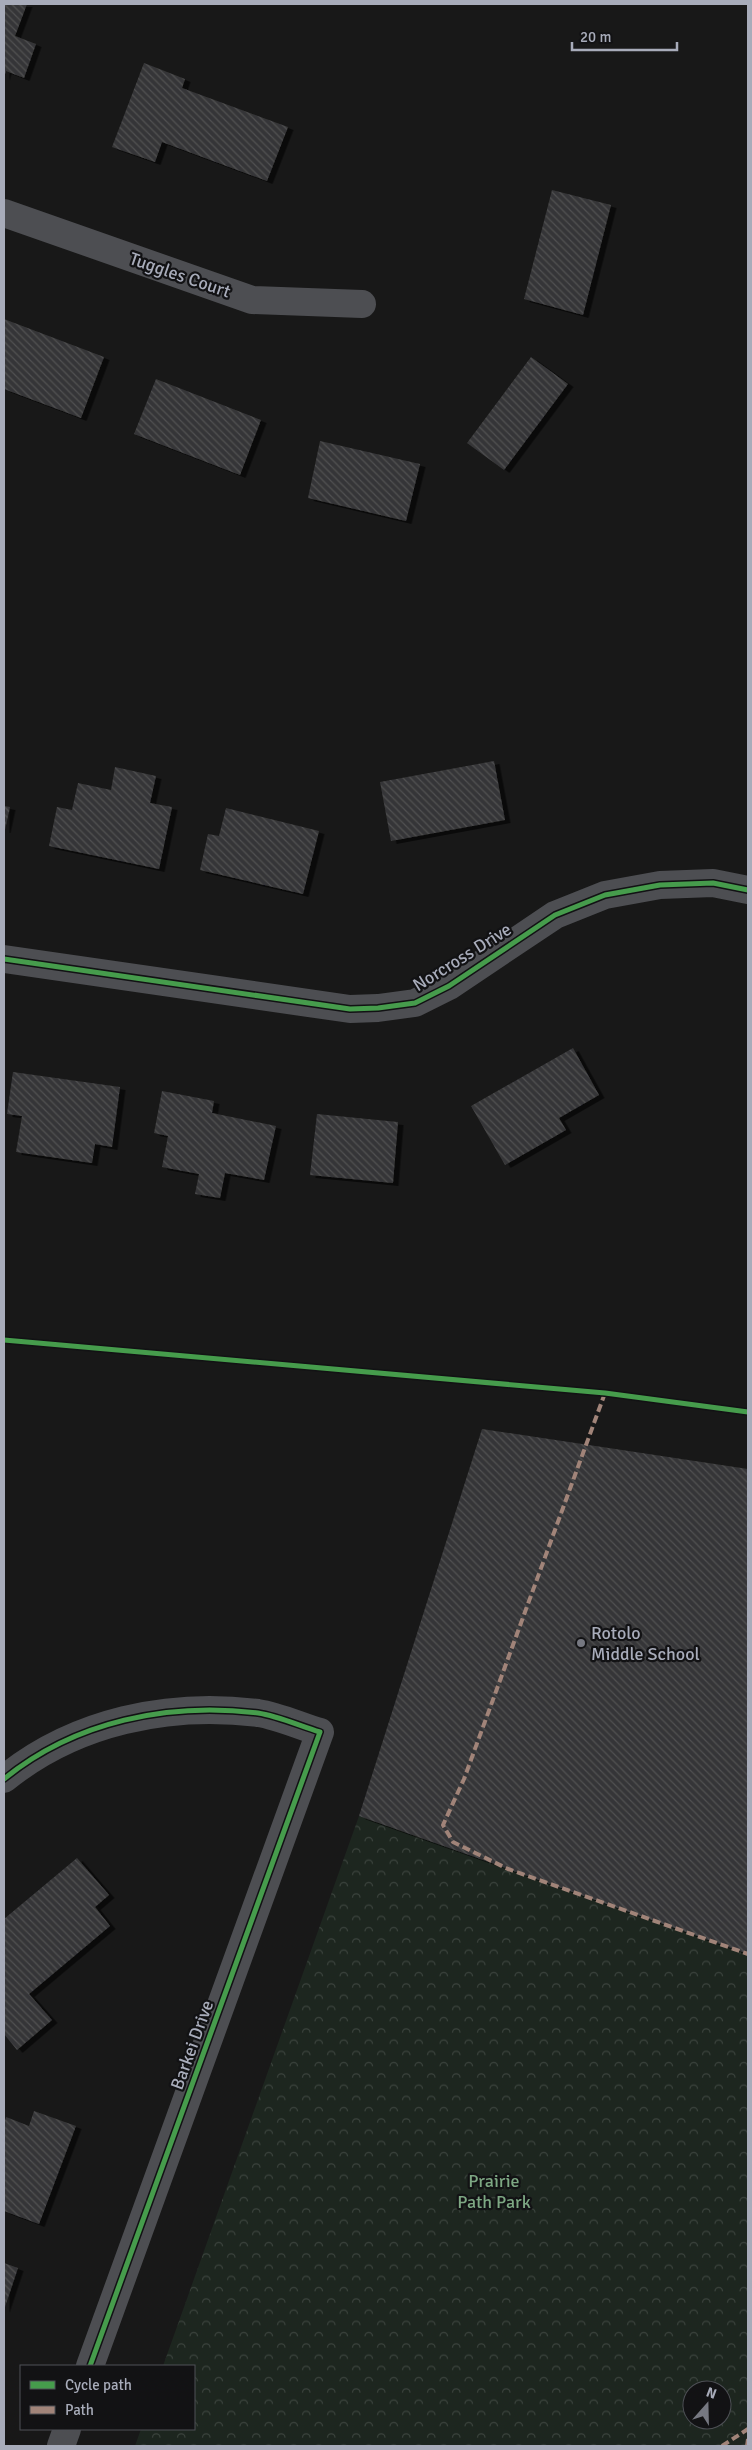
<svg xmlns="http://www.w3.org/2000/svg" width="752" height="2450" font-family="Signika,sans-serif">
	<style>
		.park { fill: url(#park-crowns); fill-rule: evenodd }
		.building { fill: url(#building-back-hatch); filter: url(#shadow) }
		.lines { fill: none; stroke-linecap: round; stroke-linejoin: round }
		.street { stroke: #4d4e52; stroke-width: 28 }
		.quiet { stroke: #a18479; stroke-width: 4; stroke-dasharray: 8 4; stroke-linecap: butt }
		.cycleway-casing { stroke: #121214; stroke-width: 8 }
		.cycleway { stroke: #469c4c; stroke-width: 5 }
		.poi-dot { fill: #767881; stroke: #121214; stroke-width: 2 }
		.labels { text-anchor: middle; stroke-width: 4.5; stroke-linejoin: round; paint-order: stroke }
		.street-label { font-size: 18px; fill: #a8acba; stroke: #121214 }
		.poi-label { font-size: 18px; fill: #a8acba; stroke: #121214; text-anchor: start }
		.park-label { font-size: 18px; fill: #7da783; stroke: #121214 }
	</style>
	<defs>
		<pattern id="park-crowns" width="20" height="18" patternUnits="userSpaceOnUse" patternTransform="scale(1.25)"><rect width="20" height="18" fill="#1d261f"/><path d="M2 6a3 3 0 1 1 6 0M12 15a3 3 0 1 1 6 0" fill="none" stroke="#3b433d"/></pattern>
		<pattern id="building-back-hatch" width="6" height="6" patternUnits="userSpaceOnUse" patternTransform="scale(1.25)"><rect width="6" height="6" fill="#363637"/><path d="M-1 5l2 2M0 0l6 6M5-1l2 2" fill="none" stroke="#505052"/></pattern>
		<filter id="shadow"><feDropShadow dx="5.5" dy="3" stdDeviation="0" flood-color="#0009"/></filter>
	</defs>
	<rect width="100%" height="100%" fill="#181818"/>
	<path class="park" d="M359,1816L748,1954L747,2446H135L141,2429H194V2366H163ZM692,2390H722V2420H692Z"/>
	<path class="building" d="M4,4H27L15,36L36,44L24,78L6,71L4,78Z
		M144,63L185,79L182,88L288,127L267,181L162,142L155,162L112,147Z
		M552,190L611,205L583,315L524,299Z
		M4,319L104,357L81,418L4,389Z
		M531,357L568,384L504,470L467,443Z
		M156,379L261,420L240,475L134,434Z
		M320,441L420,464L406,521L308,498Z
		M494,761L505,820L391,841L380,782Z
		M115,767L156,776L150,803L172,807L159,869L49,846L57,807L72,810L78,783L111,790Z
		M4,806L10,807L5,830H4Z
		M226,808L319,831L303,894L200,870L208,834L219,836Z
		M573,1048L599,1095L559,1118L566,1130L505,1165L471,1106Z
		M13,1072L120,1087L112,1147L95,1144L92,1163L16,1152L22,1116L7,1114Z
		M162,1091L214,1101L212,1113L276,1126L264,1180L225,1173L220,1198L195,1194L199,1174L162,1167L168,1136L154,1133Z
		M317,1114L398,1122L393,1183L310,1175Z
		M482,1429L748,1469V1954L359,1816Z
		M77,1858L109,1895L95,1907L110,1926L29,1994L52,2020L17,2050L4,2034V1919Z
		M34,2111L76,2126L39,2224L4,2211V2124L6,2117L29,2126Z
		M4,2263L18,2268L4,2310Z"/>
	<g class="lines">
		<path class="street" d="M4,213L252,300L362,304
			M4,959L350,1009L378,1008L415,1003L449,986L555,915L605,895L660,885L713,883L748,890
			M4,1779C75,1721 169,1702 258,1713C278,1716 300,1726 320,1732L90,2366
			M61,2446L67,2429"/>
		<path class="quiet" d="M605,1393L464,1779L443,1825L453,1842L508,1869L748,1954
			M722,2446L748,2429
			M747,2446L748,2439"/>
		<g class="cycleway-casing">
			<path id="cycleway" d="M4,959L350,1009L378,1008L415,1003L449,986L555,915L605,895L660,885L713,883L748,890
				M4,1340L605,1393L748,1412
				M4,1779C75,1721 169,1702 258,1713C278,1716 300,1726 320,1732L90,2366"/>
		</g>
		<use href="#cycleway" class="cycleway"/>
	</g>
	<circle class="poi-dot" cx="581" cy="1643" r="5"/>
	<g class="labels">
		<g class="street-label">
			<text transform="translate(180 275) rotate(19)" y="6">Tuggles Court</text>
			<text transform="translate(462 957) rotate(-32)" y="6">Norcross Drive</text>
			<text transform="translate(192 2045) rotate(-70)" y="6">Barkei Drive</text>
		</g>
		<g class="poi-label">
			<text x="591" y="1639">Rotolo<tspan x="591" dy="21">Middle School</tspan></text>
		</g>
		<g class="park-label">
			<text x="494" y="2187">Prairie<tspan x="494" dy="21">Path Park</tspan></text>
		</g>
	</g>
	<rect width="752" height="2450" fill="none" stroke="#a8acba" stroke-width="10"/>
	<rect x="20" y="2365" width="175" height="65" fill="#121214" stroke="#4e5056"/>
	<rect x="30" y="2381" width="25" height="8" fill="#469c4c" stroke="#4e5056"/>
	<text x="65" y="2390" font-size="15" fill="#a8acba">Cycle path</text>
	<rect x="30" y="2406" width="25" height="8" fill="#a18479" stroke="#4e5056"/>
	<text x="65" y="2415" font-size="15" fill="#a8acba">Path</text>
	<g transform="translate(707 2405) rotate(20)"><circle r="24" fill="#121214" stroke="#4e5056"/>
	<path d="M0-4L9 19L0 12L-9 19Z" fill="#767881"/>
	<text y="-8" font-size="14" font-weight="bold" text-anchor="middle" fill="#a8acba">N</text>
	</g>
	<path d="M572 42v8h105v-8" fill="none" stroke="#a8acba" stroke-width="2.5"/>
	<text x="580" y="42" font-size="15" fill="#a8acba" stroke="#121214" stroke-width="4" paint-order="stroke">20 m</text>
</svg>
